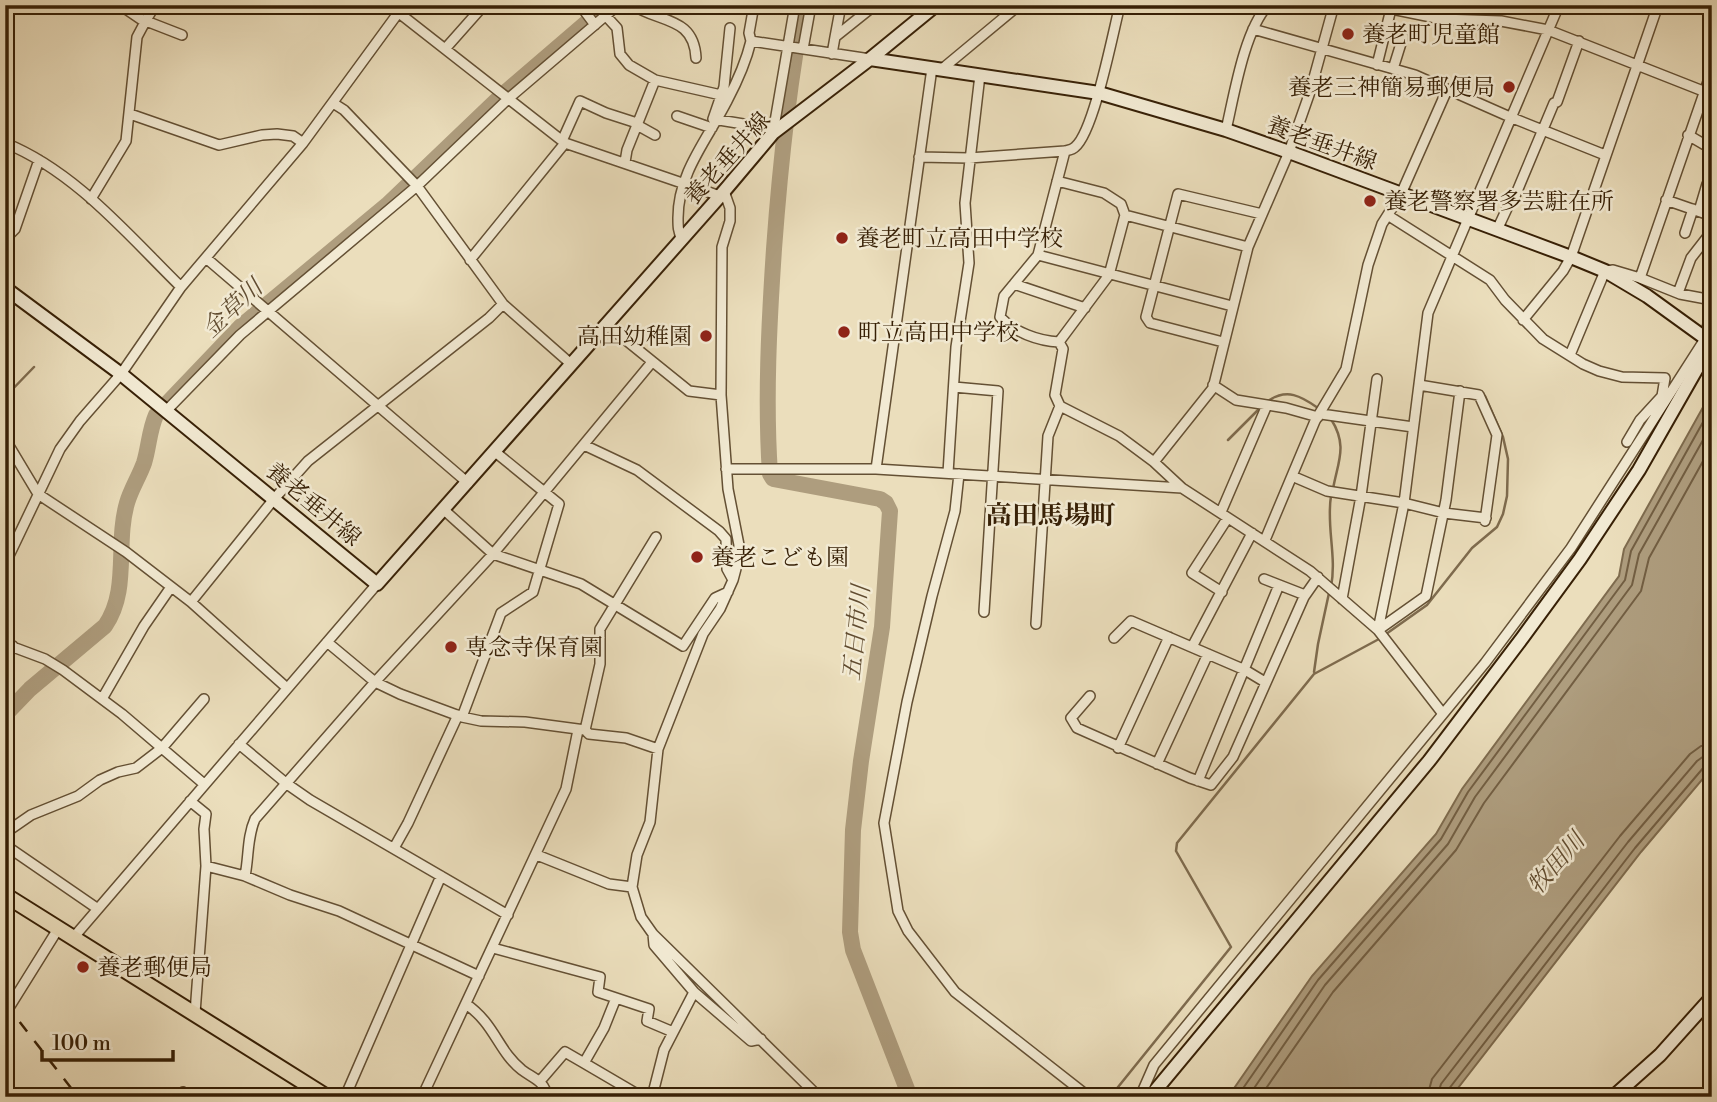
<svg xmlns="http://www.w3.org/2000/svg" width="1717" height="1102" font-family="'Libre Bodoni','Noto Serif JP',serif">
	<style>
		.water { fill: #ae9d7e; stroke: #7e6b4e; stroke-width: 2 }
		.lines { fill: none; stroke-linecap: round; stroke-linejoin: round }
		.shore { stroke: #725e42; stroke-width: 2 }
		.stream { stroke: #7e6b4e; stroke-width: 2.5 }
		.river { stroke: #ae9d7e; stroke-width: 16 }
		.street-casing { stroke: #645034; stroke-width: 12 }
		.secondary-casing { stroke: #372006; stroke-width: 16 }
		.primary-casing { stroke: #372006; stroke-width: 18 }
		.street { stroke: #f2ead3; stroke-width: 9 }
		.secondary { stroke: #f2ead3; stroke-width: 12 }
		.primary { stroke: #ebdebc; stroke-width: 14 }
		.rail { stroke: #372006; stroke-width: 2.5; stroke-dasharray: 12 12; stroke-linecap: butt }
		.poi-dot { fill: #8f2418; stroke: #f2ead3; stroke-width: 2.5 }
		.labels { text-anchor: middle; stroke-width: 5; stroke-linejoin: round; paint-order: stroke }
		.poi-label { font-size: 23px; fill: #372006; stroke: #f2ead3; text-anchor: start }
		.street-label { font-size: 23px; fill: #372006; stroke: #f2ead3 }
		.water-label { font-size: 24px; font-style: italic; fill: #614c30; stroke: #f2ead3 }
		.quarter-label { font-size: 26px; font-weight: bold; fill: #372006; stroke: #f2ead3 }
	</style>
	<rect width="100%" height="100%" fill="#ebdebc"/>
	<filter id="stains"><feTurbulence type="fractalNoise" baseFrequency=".00286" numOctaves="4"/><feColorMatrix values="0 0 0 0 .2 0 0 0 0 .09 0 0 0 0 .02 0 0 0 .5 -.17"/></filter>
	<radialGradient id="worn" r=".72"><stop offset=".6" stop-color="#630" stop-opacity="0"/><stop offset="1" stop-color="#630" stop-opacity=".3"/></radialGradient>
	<path class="water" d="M1712,391V768L1641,852L1451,1097H1228L1312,976L1436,834L1462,789L1619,576L1624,549Z"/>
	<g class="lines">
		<path class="shore" d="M1237,1097L1318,980L1441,839L1468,792L1625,580L1631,551L1712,406
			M1248,1097L1325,985L1448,844L1475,797L1632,585L1639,554L1712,424
			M1260,1097L1333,992L1456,850L1484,803L1641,591L1649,558L1712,445
			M1427,1097L1432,1079L1620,836L1690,754L1701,746L1712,745
			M1437,1097L1441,1084L1628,842L1697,761L1704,756L1712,755
			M1446,1097L1448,1090L1635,848L1704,767L1712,764"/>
		<path class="stream" d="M5,397L34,367
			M1268,401C1287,388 1301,396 1318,408
			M1331,419C1348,446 1338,461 1333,489
			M1228,440L1260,408
			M1331,587C1337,556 1326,526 1331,496
			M1314,672L1318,644L1329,593
			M1110,1097L1231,947L1176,851L1177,843L1314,674L1379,639L1427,605L1472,548L1497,527L1503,514L1507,496L1508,459L1503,437L1485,396"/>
		<path class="river" d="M804,5C788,86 780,167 774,249C769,324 765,400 770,474L773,479L880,499L886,503L890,511L882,627L861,761L853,830L850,932L853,950L910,1097
			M5,715L30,689L105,626C130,590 115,544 127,503C131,489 139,477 144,463C149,447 149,431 156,415L240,327L387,205L501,96L607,5"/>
		<g class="street-casing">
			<path id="street" d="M384,5L399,13L565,143L720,196
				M580,5L595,25
				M633,5C659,23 694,16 696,58
				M999,5L1007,15
				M1372,5L1441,19L1501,21L1548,30L1703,91
				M606,16L617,28L620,54L629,65L655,80L721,95
				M146,21L182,35
				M145,22L155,5
				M730,28L724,87L713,119L774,129
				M1253,29L1415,75L1510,117L1605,155
				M835,37L841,5
				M751,41L749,33L754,5
				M445,49L484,5
				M803,49L811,5
				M832,54L835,37L875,5
				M1377,65L1391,9
				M942,69L1019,5
				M1393,69L1403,37
				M333,103L344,110L417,186L503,304L571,364
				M130,114L219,145L262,135L277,134L293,136L303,143
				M677,116L712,128
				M637,125L655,135
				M1226,130C1234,96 1244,31 1268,5
				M773,133L795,5
				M1688,135L1712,149
				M562,141L580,101L606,113L637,123
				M5,143C75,171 128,235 181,287
				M919,157L969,158L1065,151C1068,150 1072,150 1075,147C1094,132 1113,32 1120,5
				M625,162L627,150L655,80
				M1057,181L1104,193L1121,204L1125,215L1109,275L1059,342L1063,349L1055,395L1060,406L1119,436L1154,462L1182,488L1310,571L1378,630L1443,714
				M724,191L730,208V221L722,247L721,395L728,489L739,545L738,561L733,580L720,609L703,634L658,749L650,822L637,855L632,887L641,917L653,934L819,1097
				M91,199L126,141L137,37L145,22L120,5
				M1666,200L1712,216
				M1699,211L1707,184L1712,182
				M1125,215L1248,247
				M1389,216L1490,280L1505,300L1543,339L1583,364L1599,371L1622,377L1665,378L1662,396L1666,399
				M1497,230L1510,202L1513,201L1554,103L1557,102L1579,41
				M1685,233L1693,209
				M5,239L15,229L39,160
				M682,239C678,232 678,226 678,218C678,173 707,140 727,101C737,82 746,62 751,41L870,59
				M1038,255L1232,306
				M206,258L468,483
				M470,260L565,143
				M1640,278L1680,294L1712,300
				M1014,284L1085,308
				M1678,293L1691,258L1712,231
				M1523,320L1563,271L1571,257L1658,5
				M606,324L689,391L721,395
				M1059,342C1038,341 1014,332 1000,317L1004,296L1038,255L1065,151
				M1223,342L1150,323L1146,317L1178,194L1262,214
				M1570,355L1605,271L1613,270L1640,278L1712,70
				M1213,385L1236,400L1286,408L1318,417
				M1419,385L1479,395L1497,435L1485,521
				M954,387L998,391L984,612
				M166,411L240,335L417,186L509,98L618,5
				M1321,414L1413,427
				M5,439L38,494L126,552L191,602L287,688
				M1627,442L1640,420L1662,396
				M584,445L637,470L719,531L726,539L727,569L733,580
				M1154,462L1213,388L1248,247L1289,152L1310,92L1334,5
				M726,469H876L1182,488
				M876,469L932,68
				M948,473L956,347L969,263L965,203L980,75
				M959,474L955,511L932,596L907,702L884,823L898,911L908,931L955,992L1089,1097
				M1292,476L1327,491L1404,503L1444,513L1486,518
				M444,510L493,554L581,584L683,646L715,598L728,592
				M1221,512L1267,405
				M1265,540L1315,421L1346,369L1368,265L1382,224L1401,194L1447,90
				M5,564L60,449L80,421L121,374L181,287L303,143L404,5
				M1264,579L1305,595
				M1222,592L1192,573L1227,519
				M1342,599L1361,496L1377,379
				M191,602L274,499L308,461L489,318L503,304
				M1036,624L1048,436L1060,406
				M1378,630L1404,503L1428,313L1559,5
				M1378,630L1426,596L1446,500L1460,391
				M1114,638L1131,621L1245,670L1265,682
				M327,642L375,682L400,694L462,717L481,721L525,722L585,730L589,734L626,738L658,749
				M5,644L45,659L63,670L122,714L204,784
				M1192,647L1252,533
				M5,658L13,646
				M1090,696L1071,718L1077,728L1190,778L1211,785L1233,757L1304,597L1318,577
				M102,699L144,626L171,587
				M462,717L501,613L533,592L559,504L494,451
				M585,730L600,664V629L656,537
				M239,744L287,784L310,800L508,915
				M1118,748L1169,637
				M1157,764L1208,654
				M1198,781L1279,585
				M190,801L206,814L204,829L206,866L195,1013
				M5,833L31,815L78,796L100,780L118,772L136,768L162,748L204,699
				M5,845L98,909
				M394,848L408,823L458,715
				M537,855L609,884L632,887
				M206,866L245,876L290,895L339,911L479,976
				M245,876C249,856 247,837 255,819L375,682L493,554L652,362
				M653,934L654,945L694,992L751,1041L761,1039
				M73,938L377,584
				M493,948L600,977L598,992L649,1009L647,1021L673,1032
				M466,1004C495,1024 498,1051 522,1070C534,1079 545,1081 547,1097
				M5,1014L58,929
				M584,1063L642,1097
				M540,1081L565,1052L584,1063L604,1028L616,998
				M182,1097L183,1092
				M345,1097L441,876
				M422,1097L566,789L578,730
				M652,1097L664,1050L694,992
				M1140,1097L1154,1065L1485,663L1571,548L1705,339L1712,304"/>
		</g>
		<g class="secondary-casing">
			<path id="secondary" d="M870,59L936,5
				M5,288L121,374L377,584L720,196L773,133L870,59L1099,93L1226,130L1289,152L1571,257L1605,271L1647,296L1712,343
				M1150,1097L1429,761L1523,637L1580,559L1639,470L1712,342
				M1613,1097L1660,1055L1712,997"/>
		</g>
		<g class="primary-casing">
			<path id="primary" d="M5,895L327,1097"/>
		</g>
		<use href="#street" class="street"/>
		<use href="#secondary" class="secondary"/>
		<use href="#primary" class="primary"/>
		<path class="rail" d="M5,1003L78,1097"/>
	</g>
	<g class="poi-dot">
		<circle cx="1348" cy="34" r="7"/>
		<circle cx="1509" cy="87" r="7"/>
		<circle cx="1370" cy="201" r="7"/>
		<circle cx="842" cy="238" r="7"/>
		<circle cx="844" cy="332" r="7"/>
		<circle cx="706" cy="336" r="7"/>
		<circle cx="697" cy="557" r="7"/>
		<circle cx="451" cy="647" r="7"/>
		<circle cx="83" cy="967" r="7"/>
	</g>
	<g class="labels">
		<g class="poi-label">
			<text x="1362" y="42">養老町児童館</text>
			<text x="1495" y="95" text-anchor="end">養老三神簡易郵便局</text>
			<text x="1384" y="209">養老警察署多芸駐在所</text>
			<text x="856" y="246">養老町立高田中学校</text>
			<text x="858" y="340">町立高田中学校</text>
			<text x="692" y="344" text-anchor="end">高田幼稚園</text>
			<text x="711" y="565">養老こども園</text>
			<text x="465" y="655">専念寺保育園</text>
			<text x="97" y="975">養老郵便局</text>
		</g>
		<g class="street-label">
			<text transform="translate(1322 143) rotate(20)" y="8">養老垂井線</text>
			<text transform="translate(727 158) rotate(-48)" y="8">養老垂井線</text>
			<text transform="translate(314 504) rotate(40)" y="8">養老垂井線</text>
		</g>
		<g class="water-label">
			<text transform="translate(232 308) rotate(-43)" y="8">金草川</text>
			<text transform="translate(856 633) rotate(-84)" y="8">五日市川</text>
			<text transform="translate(1556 863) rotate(-49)" y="8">牧田川</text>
		</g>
		<g class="quarter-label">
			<text x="1051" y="524">高田馬場町</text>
		</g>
	</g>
	<rect width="1717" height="1102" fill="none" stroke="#ebdebc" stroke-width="28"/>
	<rect x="7" y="7" width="1703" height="1088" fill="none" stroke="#372006" stroke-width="3.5"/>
	<rect x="14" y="14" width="1689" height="1074" fill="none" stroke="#372006" stroke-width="2"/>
	<path d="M42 1050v10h131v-10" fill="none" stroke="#372006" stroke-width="3.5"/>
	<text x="52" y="1050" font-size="21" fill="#372006" stroke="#f2ead3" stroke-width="5" paint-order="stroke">100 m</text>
	<rect width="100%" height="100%" filter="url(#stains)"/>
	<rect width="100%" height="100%" fill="url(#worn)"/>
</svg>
